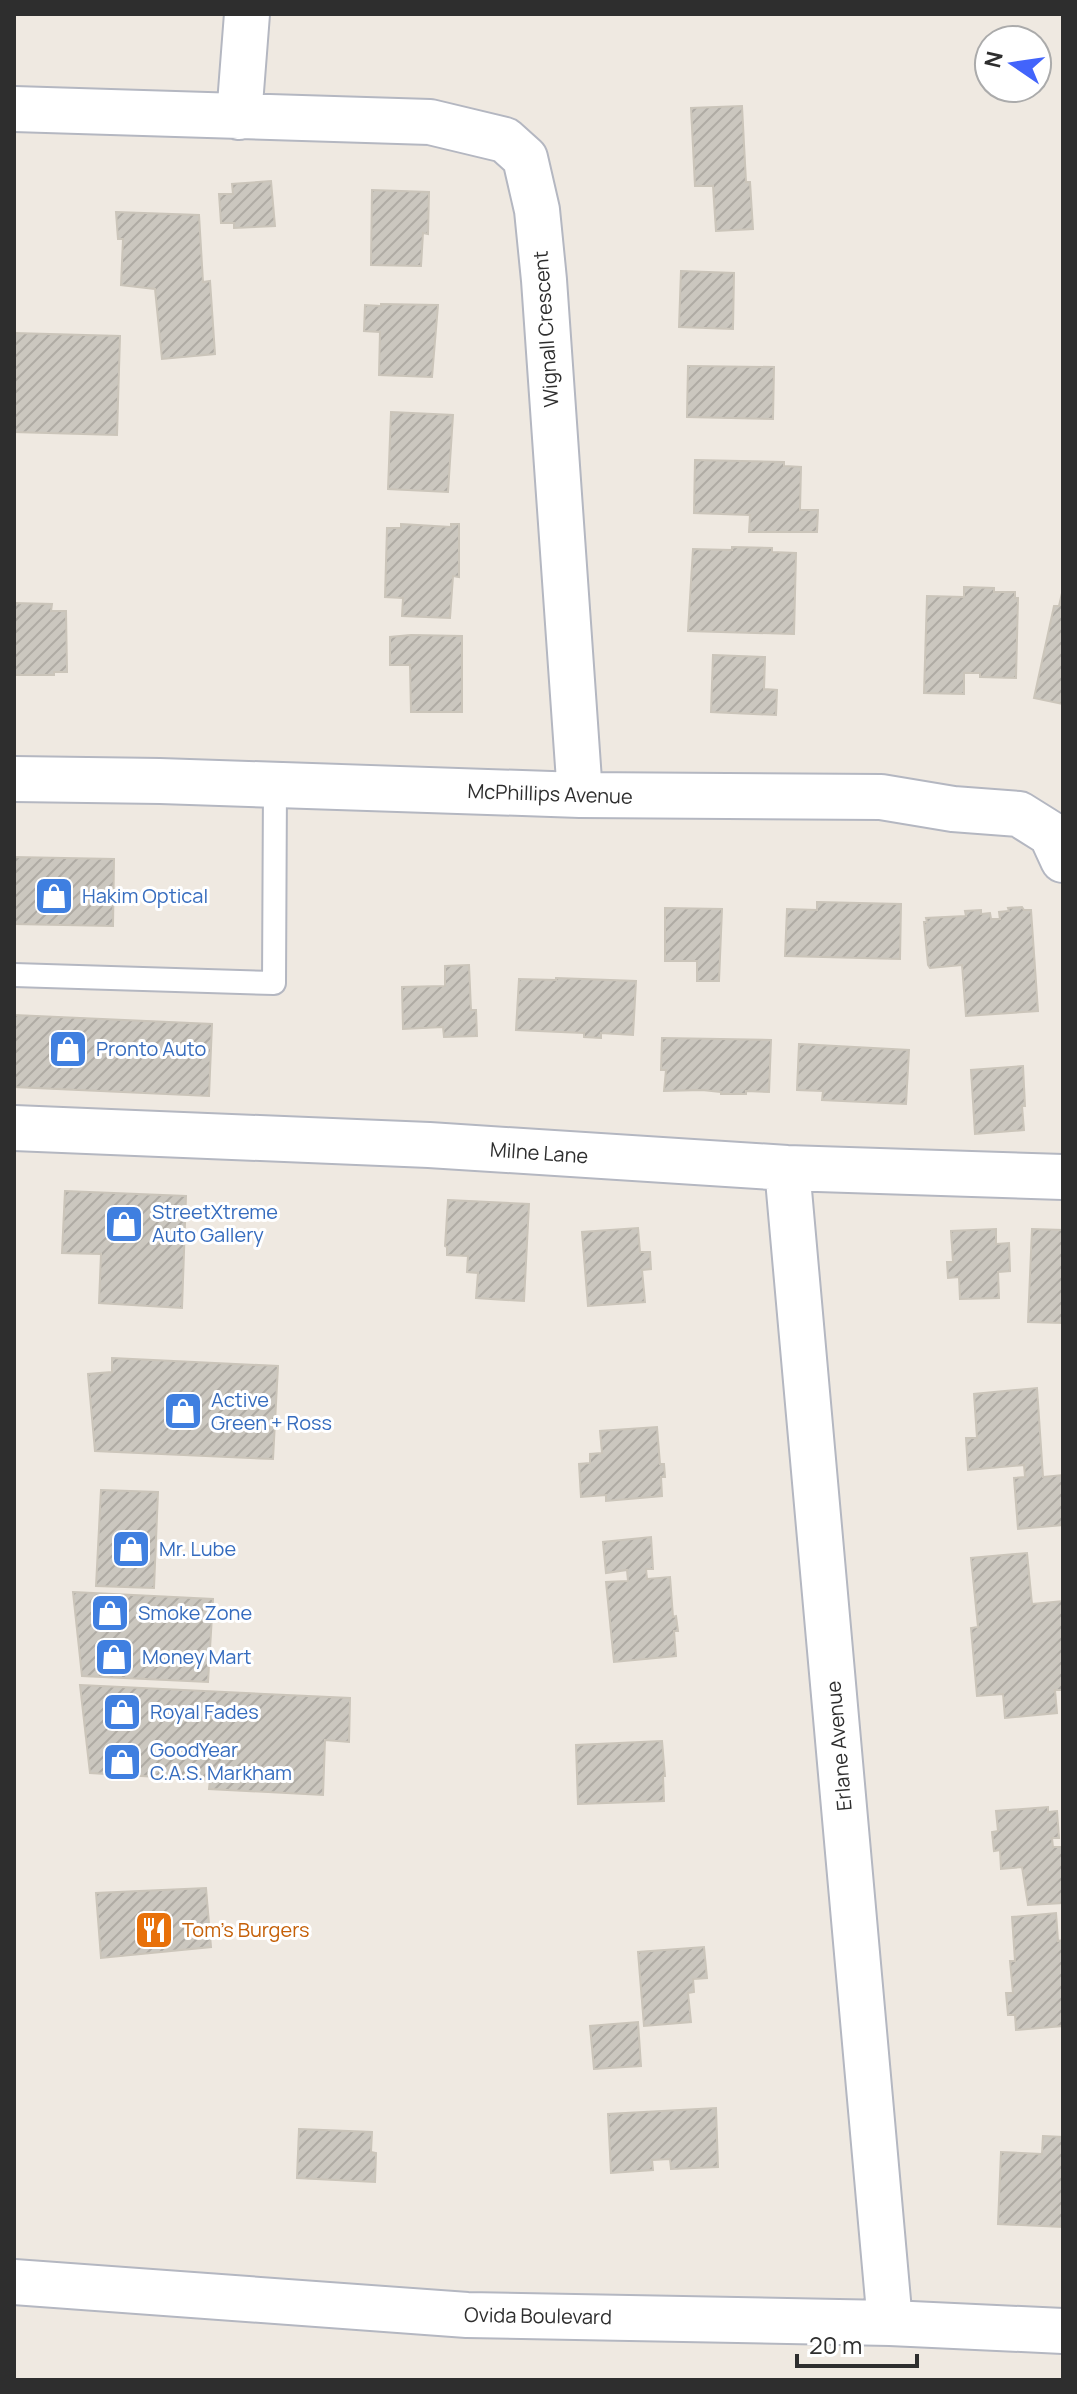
<svg xmlns="http://www.w3.org/2000/svg" width="1077" height="2394" font-family="Manrope,sans-serif">
	<style>
		.building { fill: url(#building-hatch); stroke: #cbc5ba; stroke-width: 2 }
		.lines { fill: none; stroke-linecap: round; stroke-linejoin: round }
		.service-casing { stroke: #b4b7c1; stroke-width: 26 }
		.minor-casing { stroke: #b4b7c1; stroke-width: 48 }
		.service { stroke: #fff; stroke-width: 22 }
		.minor { stroke: #fff; stroke-width: 44 }
		.labels { text-anchor: middle; stroke-width: 6; stroke-linejoin: round; paint-order: stroke }
		.street-label { font-size: 20px; fill: #2e2e2e; stroke: #fff }
		.shop-label { font-size: 20px; fill: #366cbe; stroke: #fff; text-anchor: start }
		.food-label { font-size: 20px; fill: #c56008; stroke: #fff; text-anchor: start }
	</style>
	<defs>
		<pattern id="building-hatch" width="6" height="6" patternUnits="userSpaceOnUse" patternTransform="scale(2)"><rect width="6" height="6" fill="#cbc7bf"/><path d="M-1 1l2-2M0 6l6-6M5 7l2-2" fill="none" stroke="#afaba4"/></pattern>
	</defs>
	<rect width="100%" height="100%" fill="#efe9e1"/>
	<path class="building" d="M742,106L746,182H750L753,229L716,231L713,186H695L691,108Z
		M271,181L275,226L234,228V223H221L219,194H233L232,184Z
		M372,190L429,192L428,234L423,233L421,266L371,265Z
		M116,212L199,215L203,282L210,281L215,354L162,359L155,289L121,285L123,239H118Z
		M681,271L734,273L733,329L679,327Z
		M381,304L438,305L432,377L379,375L380,332L364,331L365,305L381,306Z
		M14,333L120,336L117,435L14,432Z
		M688,366L774,367L773,419L687,417Z
		M391,412L453,415L448,492L388,489Z
		M695,460L784,462V466L801,467L800,510H818L817,532H749L750,515L694,513Z
		M401,524L451,527V524H459V577L453,576L450,618L402,616L403,598L385,597L387,528H401Z
		M732,547L772,548V552L796,553L794,634L688,631L693,549L732,550Z
		M964,587L994,588V592H1015V598H1018L1016,678L980,677V673H964V694L924,693L927,596L964,597Z
		M1062,593H1063V704L1034,698L1054,606H1059Z
		M14,603L52,604L51,611H66L67,672H54V675H14Z
		M411,635L462,636V712H411L410,665H390V637Z
		M713,655L765,657L764,689L777,690L776,715L711,712Z
		M14,857L114,859L113,926L14,924Z
		M817,902L901,904L900,959L785,956L787,909L817,910Z
		M1022,907L1024,910H1031L1038,1011L966,1016L962,965L930,968L928,965L924,922H927L926,918L966,916L965,911L981,910V914L990,913L991,919H1000L999,912L1009,911L1008,908Z
		M665,908L722,909L719,981H697V961H665Z
		M469,965L471,1010H476L477,1036L444,1037L443,1027L403,1029L402,987L445,986V966Z
		M556,978L636,981L633,1035L601,1033V1038L584,1037V1033L516,1030L519,979L556,980Z
		M14,1015L212,1024L209,1096L14,1087Z
		M662,1038L771,1040L769,1092L746,1091V1094H721V1092L702,1090L664,1091L666,1070H661Z
		M799,1044L909,1050L906,1104L822,1100L823,1091L797,1090Z
		M1023,1066L1025,1106H1022L1024,1130L975,1134L971,1070Z
		M65,1191L186,1196L182,1308L99,1303L101,1254L62,1253Z
		M448,1200L529,1204L524,1301L476,1298L478,1273L467,1272L468,1256L447,1255V1247L445,1246Z
		M638,1228L640,1252H650L651,1269L642,1270L645,1302L588,1306L582,1232Z
		M996,1229V1244L1009,1243L1010,1271L998,1272L999,1298L960,1299L959,1277L948,1278L947,1262H953L951,1231Z
		M1032,1229L1063,1230V1323L1028,1322Z
		M112,1358L278,1366L273,1459L95,1451L88,1374L112,1372Z
		M1037,1388L1043,1477L1063,1475V1525L1018,1529L1014,1478L1025,1477L1024,1465L968,1470L966,1438H977L974,1394Z
		M657,1427L660,1464H664L665,1477H661L662,1496L606,1501V1495L581,1497L579,1464L590,1463V1454L602,1453L600,1431Z
		M101,1490L158,1492L154,1588L96,1586Z
		M651,1537L653,1569H646L647,1579L670,1577L673,1617L676,1616L678,1631H674L676,1656L614,1662L606,1582L628,1581L627,1570L606,1573L603,1542Z
		M1027,1553L1032,1604L1063,1601V1690H1055L1057,1713L1005,1718L1003,1694L977,1696L971,1628L978,1627L971,1558Z
		M73,1592L213,1599L208,1682L82,1676Z
		M80,1685L350,1698L349,1742L325,1740L323,1795L209,1789L210,1780L90,1773Z
		M662,1741L665,1776H663L664,1801L578,1804L576,1745Z
		M1048,1807V1812L1057,1811L1059,1838H1052L1053,1847H1063V1903L1028,1905L1022,1867L1001,1869L1000,1850L994,1851L992,1832L998,1831L996,1811Z
		M206,1888L211,1947L101,1958L96,1893Z
		M1056,1913L1058,1941L1063,1940V2026L1016,2030L1015,2015H1008L1006,1993H1013L1010,1961H1015L1012,1917Z
		M704,1947L707,1978L693,1979L694,1992L688,1993L691,2022L644,2026L638,1952Z
		M638,2022L641,2066L594,2069L590,2026Z
		M716,2108L718,2167L671,2169L670,2159L652,2160L653,2170L611,2173L608,2114Z
		M299,2129L372,2132L371,2152L376,2153L375,2182L297,2178Z
		M1043,2136L1063,2137V2227L998,2224L1001,2152L1042,2154Z"/>
	<g class="lines">
		<g class="service-casing">
			<path id="service" d="M14,975L274,983L275,785"/>
		</g>
		<g class="minor-casing">
			<path id="minor" d="M14,109L430,122L505,140L525,158L537,210L544,280L580,795
				M239,117L247,14
				M14,779L160,781L580,795L881,797L953,809L1019,814L1051,834L1063,860
				M14,1128L429,1145L787,1168L1063,1177
				M787,1168L890,2323
				M14,2282L467,2315L890,2323L1063,2331"/>
		</g>
		<use href="#service" class="service"/>
		<use href="#minor" class="minor"/>
	</g>
	<defs>
		<g id="shop-square" transform="scale(2)"><rect x="-9" y="-9" width="18" height="18" rx="4" fill="#3f7fe0" stroke="#fff"/><path d="M-5-2.5h2.3a2.7 3.5 0 0 1 5.4 0H5L5.5 6h-11ZM-1.5-2.5h3a1.5 2.3 0 0 0-3 0Z" fill="#fff"/></g>
		<g id="restaurant-square" transform="scale(2)"><rect x="-9" y="-9" width="18" height="18" rx="4" fill="#e8710a" stroke="#fff"/><path d="M-5-6h1v4h1v-4h1v4h1v-4h1v5L-1.5 .5V6h-2V.5L-5-1ZM5-6V6H3V1.5H1.5Q1.5-4 5-6Z" fill="#fff"/></g>
	</defs>
	<g fill-rule="evenodd">
		<use href="#shop-square" x="54" y="896"/>
		<use href="#shop-square" x="68" y="1049"/>
		<use href="#shop-square" x="124" y="1224"/>
		<use href="#shop-square" x="183" y="1411"/>
		<use href="#shop-square" x="131" y="1549"/>
		<use href="#shop-square" x="110" y="1613"/>
		<use href="#shop-square" x="114" y="1657"/>
		<use href="#shop-square" x="122" y="1712"/>
		<use href="#shop-square" x="122" y="1762"/>
		<use href="#restaurant-square" x="154" y="1930"/>
	</g>
	<g class="labels">
		<g class="street-label">
			<text transform="translate(546 329) rotate(-94)" y="7">Wignall Crescent</text>
			<text transform="translate(550 794) rotate(2)" y="7">McPhillips Avenue</text>
			<text transform="translate(539 1153) rotate(4)" y="7">Milne Lane</text>
			<text transform="translate(839 1746) rotate(-95)" y="7">Erlane Avenue</text>
			<text transform="translate(538 2316) rotate(1)" y="7">Ovida Boulevard</text>
		</g>
		<g class="shop-label">
			<text x="82" y="903">Hakim Optical</text>
			<text x="96" y="1056">Pronto Auto</text>
			<text x="152" y="1219">StreetXtreme<tspan x="152" dy="23">Auto Gallery</tspan></text>
			<text x="211" y="1407">Active<tspan x="211" dy="23">Green + Ross</tspan></text>
			<text x="159" y="1556">Mr. Lube</text>
			<text x="138" y="1620">Smoke Zone</text>
			<text x="142" y="1664">Money Mart</text>
			<text x="150" y="1719">Royal Fades</text>
			<text x="150" y="1757">GoodYear<tspan x="150" dy="23">C.A.S. Markham</tspan></text>
		</g>
		<g class="food-label">
			<text x="182" y="1937">Tom's Burgers</text>
		</g>
	</g>
	<rect width="1077" height="2394" fill="none" stroke="#2e2e2e" stroke-width="32"/>
	<g transform="translate(1013 64) rotate(283)"><circle r="38" fill="#ffffff" stroke="#ababab" stroke-width="2"/>
	<path d="M0-6L14 30L0 20L-14 30Z" fill="#4264fb"/>
	<text y="-12" font-size="22" font-weight="bold" text-anchor="middle" fill="#2e2e2e">N</text>
	</g>
	<path d="M797 2354v12h120v-12" fill="none" stroke="#2e2e2e" stroke-width="4"/>
	<text x="809" y="2354" font-size="24" fill="#2e2e2e" stroke="#ffffff" stroke-width="6" paint-order="stroke">20 m</text>
</svg>
